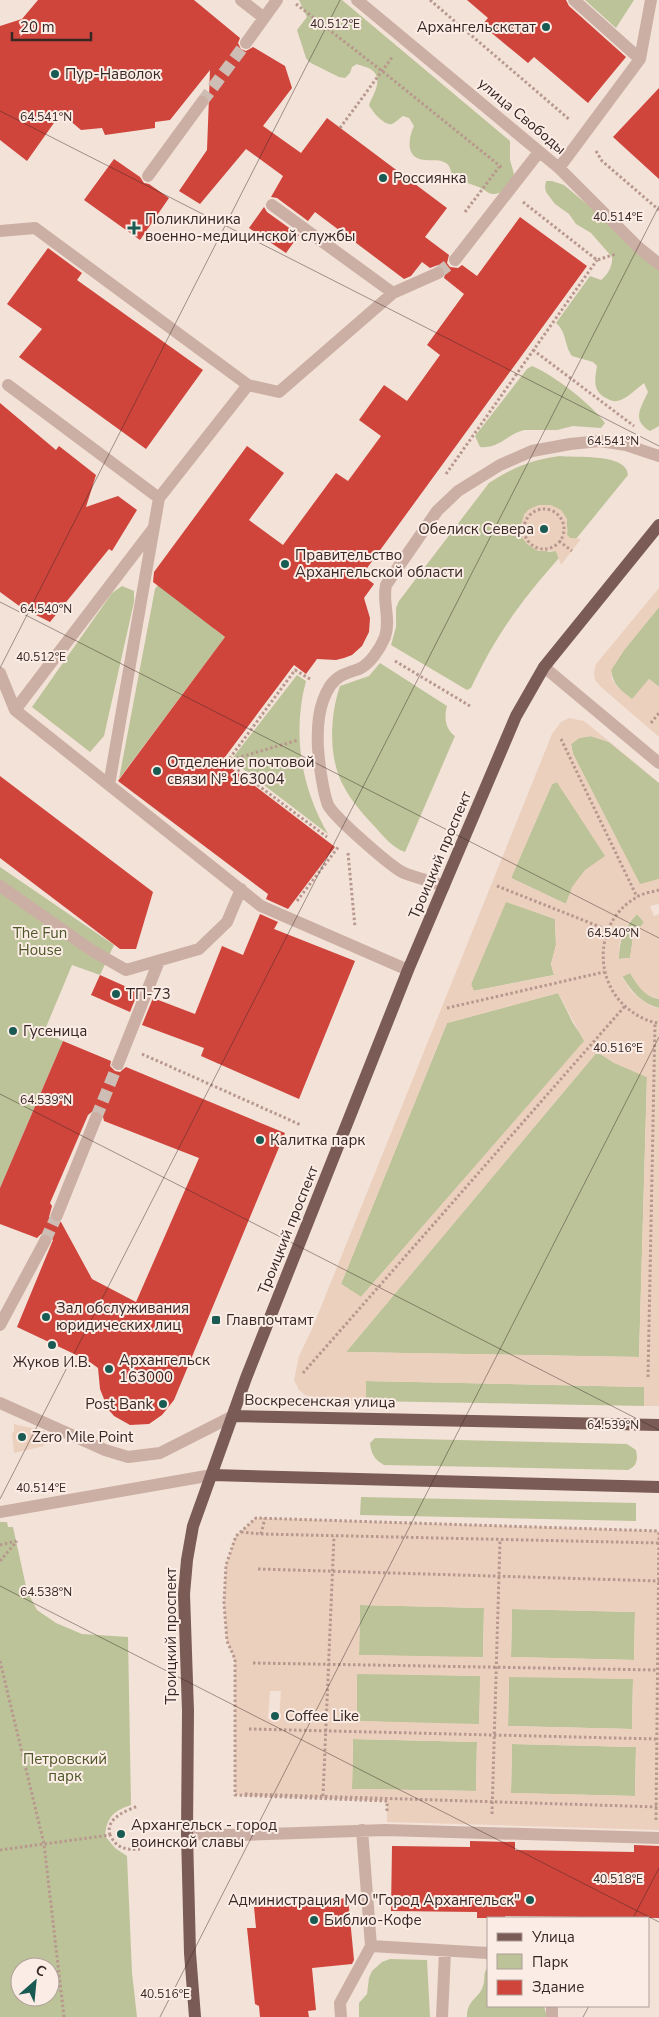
<svg xmlns="http://www.w3.org/2000/svg" width="659" height="2017" font-family="'Nunito Sans',sans-serif">
	<style>
		.green { fill: #bcc398; fill-rule: evenodd }
		.plaza { fill: #ecd0be; fill-rule: evenodd }
		.building { fill: #cf443b; fill-rule: evenodd }
		.lines { fill: none; stroke-linecap: round; stroke-linejoin: round }
		.minor-tunnel { stroke: #cdbdb4; stroke-width: 12; stroke-dasharray: 12 6; stroke-linecap: butt }
		.path { stroke: #b8988e; stroke-width: 3; stroke-dasharray: 2.5 2.5; stroke-linecap: butt }
		.minor { stroke: #ccafa4; stroke-width: 12 }
		.major { stroke: #7a5b56; stroke-width: 12 }
		.ticks { fill: none; stroke: #372826; stroke-width: 1; stroke-opacity: 0.45 }
		.poi-dot { fill: #195b53; stroke: #fbede5; stroke-width: 2 }
		.labels { text-anchor: middle; stroke-width: 4; stroke-linejoin: round; paint-order: stroke }
		.poi-label { font-size: 15px; fill: #372826; stroke: #fbede5; text-anchor: start }
		.street-label { font-size: 15px; fill: #372826; stroke: #fbede5 }
		.park-label { font-size: 15px; fill: #4e5728; stroke: #fbede5 }
		.ticks-label { font-size: 12px; text-anchor: middle; fill: #372826; stroke: #fbede5; stroke-width: 4; stroke-linejoin: round; paint-order: stroke }
	</style>
	<rect width="100%" height="100%" fill="#f3e2d8"/>
	<path class="green" d="M299,0H342L510,141V160L514,174L505,191C487,198 490,191 476,186C468,183 461,181 453,177C451,172 450,165 446,163C439,159 432,161 425,160C405,159 408,139 414,126L409,118L403,116C400,118 396,122 392,124C384,126 372,111 369,105C373,95 384,79 372,70C368,67 361,66 357,64L352,67L350,73L345,78L339,77L309,62L306,58L297,30L307,17Z
		M585,0H634L616,28Z
		M546,181H552L564,185L659,265V426L650,431C631,420 641,408 648,392L644,383C636,389 627,399 617,401C613,402 610,400 606,398C592,391 595,379 597,366L593,362L572,356C564,345 567,332 556,323L590,276L601,280C608,275 613,265 612,257L591,233L576,224L569,214L555,204L546,192L545,187Z
		M532,366C554,375 591,404 605,423L601,428L573,426L557,430H524C507,434 500,449 480,447L475,436L527,369Z
		M560,456C576,458 627,453 628,475L576,539L570,538L567,535C571,508 542,495 524,515L548,552L556,551L559,558C520,602 496,635 471,688L467,690L391,645L396,627V608L399,601L489,483C511,468 534,459 560,456Z
		M158,585L229,609L214,629L225,637L119,779L155,589Z
		M122,586L134,591V602L104,736L90,752L32,707L112,593Z
		M659,607V687L649,679L633,700C621,691 613,685 611,670L624,650Z
		M380,663L447,706C444,717 445,729 455,736L405,852C393,848 384,837 376,828C363,814 351,801 343,785C328,757 330,715 340,686L369,676Z
		M297,675L306,681C292,733 301,788 328,834L231,760Z
		M591,736L609,742L659,783V879L640,885L573,754L571,744L579,738Z
		M557,782L606,856C584,871 575,879 566,904L511,878L552,784Z
		M0,867L114,945L100,975L72,965L44,1032L63,1041L0,1188Z
		M506,901L555,919L556,945L551,964L554,975L473,991L471,984Z
		M637,914L644,922L633,938L630,958L619,959C619,941 624,927 637,914Z
		M630,973C637,984 645,997 659,999V1008C642,1004 631,991 622,976Z
		M558,993L573,1023L585,1041L361,1297L341,1284L447,1023Z
		M597,1052L615,1063L647,1077L639,1357L346,1352Z
		M366,1381L645,1387L644,1406L366,1401Z
		M375,1438L627,1444L636,1450C638,1460 637,1466 628,1470L384,1465C375,1460 371,1454 370,1443Z
		M361,1497L636,1503V1521L360,1515Z
		M0,1522H7L8,1527H13L27,1591L37,1610L56,1623L82,1634L128,1637L131,1805C113,1811 107,1817 105,1836L115,1848L127,1856L132,1973L137,2017H0ZM20,1967H50V1997H20Z
		M360,1605L484,1608L483,1658L359,1655Z
		M512,1609L635,1612L634,1660L511,1657Z
		M357,1673L481,1676L479,1725L356,1721Z
		M509,1676L633,1679L632,1729L508,1726Z
		M353,1739L477,1742L476,1791L352,1789Z
		M512,1744L636,1747L635,1796L511,1793Z
		M390,1959L427,1960L430,2017H359V2003L367,1994L369,1978L372,1971L382,1962Z
		M488,1967V2006H544L547,2017H467C467,1999 479,1999 483,1986C486,1978 482,1974 488,1967Z"/>
	<path class="plaza" d="M539,505H551L561,510L567,519V535L570,538L581,539L561,565L556,551H538L527,544L521,536L520,528L524,515L528,510Z
		M659,588V607L624,650L611,670L612,679L618,688L632,699L649,679L659,687V737L601,687L595,680L594,672L596,664Z
		M569,718L584,721L659,782L609,742L590,736L579,738L571,744L573,754L640,884L659,879V904L650,906L654,916L659,914V999L648,995L640,988L630,973L622,977L631,991L640,999L653,1007L659,1008V1406H644V1387L366,1381V1401L324,1400L305,1395L299,1390L294,1380L299,1356L312,1329L552,734L561,722ZM557,782L605,856L585,870L572,887L566,904L511,878L552,784ZM506,902L555,919L556,945L551,964L554,975L474,991L471,984ZM637,914L644,922L633,937L630,958L619,959V946L623,933L629,922ZM558,993L584,1041L361,1297L341,1284L447,1023ZM597,1052L614,1063L647,1077L639,1357L346,1352Z
		M14,1424L45,1431L44,1446L14,1453L12,1433L14,1432Z
		M256,1518L659,1531V1830L387,1822V1801L235,1795V1660L227,1641L224,1603L226,1565L236,1536ZM360,1605L484,1608L483,1657L359,1655ZM512,1609L635,1612L634,1660L511,1657ZM357,1674L480,1676L479,1724L357,1721ZM509,1677L633,1679L632,1729L508,1726ZM270,1691H281L279,1720L268,1719ZM353,1739L477,1742L476,1791L352,1789ZM512,1744L636,1747L635,1796L511,1793Z"/>
	<path class="building" d="M38,0H194L240,38L238,43L241,49L246,51L253,47L285,66L292,88L263,126L301,153L327,118L447,208L425,237L449,255L447,263L450,267L458,268L462,265L477,276L520,217L587,266L362,575L374,584L364,598L370,618L369,632L362,646L352,655L344,658L336,660L317,659L306,674L294,665L222,761L335,847L288,909L266,899L268,894L118,781L225,637L153,582L154,572L247,446L284,473L249,520L283,545L336,473L348,481L381,436L359,420L384,385L407,401L440,355L427,345L464,294L444,278L446,270L442,266L438,265L430,268L422,262L411,276L404,279L315,212L308,221L277,198L271,197L283,176L246,149L200,204L179,191L207,150L210,70L170,120L155,122V128L105,135L102,128L81,130L61,113L27,161L0,140V26L22,19Z
		M467,0H566L569,6L626,57L588,103L534,57L528,63L482,25L488,18Z
		M659,88V179L613,137Z
		M114,159L140,177L144,183L149,184L169,198L140,240L84,200Z
		M264,207L267,212L299,235L286,253L249,228Z
		M48,248L82,273L77,280L203,370L146,449L19,357L42,329L7,304Z
		M0,403L56,450L59,446L96,475L86,507L118,496L137,510L112,551L109,549L50,622L22,608L0,592Z
		M0,776L153,892L136,949H120L0,858Z
		M260,914L278,922L274,929L355,961L299,1099L201,1056L204,1048L142,1025L153,998L195,1014L222,946L243,955Z
		M100,975L138,992L130,1012L91,995Z
		M63,1041L111,1061L110,1066L115,1071L120,1072L126,1067L285,1133L174,1400L162,1415L149,1424L130,1425L114,1416L108,1409L100,1389L98,1368L87,1360L17,1327L53,1240L48,1234H41L37,1238L0,1224V1188ZM94,1110L102,1113L104,1121L199,1158L136,1302L92,1279L61,1222H54L49,1217L52,1206L50,1203L88,1115Z
		M470,1841L515,1842V1850L634,1852V1845L659,1846V1918L505,1916V1918H477V1912L391,1911L392,1846L470,1847Z
		M348,1898L354,1960L352,1964L312,1968L316,2010L308,2011L309,2017H260L259,2006L255,2004L247,1928H256L254,1907Z"/>
	<g class="lines">
		<path class="minor-tunnel" d="M202,102L246,43
			M438,273L455,260
			M96,1118L118,1064
			M45,1241L57,1215"/>
		<path class="path" d="M430,0L570,120
			M296,4L382,71L500,166L501,169
			M340,128L393,56
			M596,151L602,161L659,210
			M523,202L597,260L616,254
			M465,212L499,167
			M533,350L634,426
			M446,474L597,260
			M524 529a20 20 0 1 1 40 0a20 20 0 1 1-40 0Z
			M559,541L572,551
			M395,661L470,706
			M310,679L295,670L227,762L327,837
			M651,723L659,713
			M561,739L637,897
			M227,761L298,740
			M348,853L355,927
			M497,886L608,930
			M659,890C652,892 643,893 637,897C594,921 592,983 631,1011C639,1017 649,1022 659,1023
			M297,901L339,846
			M447,1008L604,972
			M142,1054L301,1125
			M303,1373L625,1006
			M648,1377L655,1023
			M241,1532L261,1534L265,1518
			M261,1534L659,1543
			M0,1545L16,1541
			M0,1561L17,1541
			M258,1569L659,1581
			M0,1661L44,1844L64,2017
			M253,1663L657,1670
			M249,1729L657,1739
			M245,1794L659,1807
			M323,1796L334,1536
			M387,1811V1801L235,1795V1659L227,1641L224,1603L226,1565L236,1536L256,1518L659,1531
			M492,1814L500,1540
			M656,1820L659,1531
			M110,1835C105,1818 126,1811 138,1806
			M0,1850L110,1835C117,1849 126,1850 140,1849"/>
		<path class="minor" d="M241,0L264,18
			M357,0L559,168L638,247L659,264
			M574,0L640,59
			M246,43L277,0
			M559,168L640,59L651,0
			M148,176L202,102
			M272,205L393,293
			M0,231L35,228L248,385
			M455,260L539,152
			M8,385L159,498
			M544,667L659,763
			M0,673L15,710L261,906L408,970
			M15,710L153,529
			M109,785L159,498L248,385L279,392L393,293L438,273
			M0,886L91,950L126,970L199,949L227,922L241,889
			M444,886C431,881 417,878 404,873C391,867 334,817 328,805C323,792 319,763 318,748C317,727 318,705 330,686C338,675 347,673 359,669C370,664 380,649 385,637C391,618 382,602 386,585L437,511L458,491L500,465L532,451L570,444L600,441L626,445L659,456
			M118,1064L159,961
			M57,1215L96,1118
			M0,1325L45,1241
			M0,1403L105,1450L128,1457L160,1453L233,1416
			M0,1512L212,1475
			M187,1834L242,1835L385,1830L659,1838
			M371,1946L488,1953
			M552,2006V2017
			M341,2017L340,2003L371,1946L362,1830
			M442,2017L445,1952"/>
		<path class="major" d="M233,1416L659,1425
			M212,1475L659,1487
			M195,2017L190,1953L187,1834L188,1711L184,1594L187,1560L193,1526L246,1378L408,970L516,716L544,667L659,525"/>
	</g>
	<path class="ticks" d="M0,111L659,446M0,602L659,938M0,668L340,0M0,1094L659,1430M0,1499L659,206M0,1586L659,1922M633,1918L659,1868M160,2017L659,1037M583,2017L589,2006"/>
	<g class="poi-dot">
		<circle cx="546" cy="27" r="5"/>
		<circle cx="55" cy="74" r="5"/>
		<circle cx="383" cy="178" r="5"/>
		<path d="M131.5 220.5h5v5h5v5h-5v5h-5v-5h-5v-5h5z"/>
		<circle cx="544" cy="529" r="5"/>
		<circle cx="285" cy="564" r="5"/>
		<circle cx="157" cy="771" r="5"/>
		<circle cx="116" cy="994" r="5"/>
		<circle cx="13" cy="1031" r="5"/>
		<circle cx="260" cy="1140" r="5"/>
		<circle cx="46" cy="1317" r="5"/>
		<rect x="211" y="1315" width="10" height="10" rx="2.5"/>
		<circle cx="52" cy="1345" r="5"/>
		<circle cx="109" cy="1369" r="5"/>
		<circle cx="163" cy="1404" r="5"/>
		<circle cx="22" cy="1437" r="5"/>
		<circle cx="275" cy="1716" r="5"/>
		<circle cx="121" cy="1834" r="5"/>
		<circle cx="530" cy="1900" r="5"/>
		<circle cx="314" cy="1920" r="5"/>
	</g>
	<g class="labels">
		<g class="poi-label">
			<text x="536" y="32" text-anchor="end">Архангельскстат</text>
			<text x="65" y="79">Пур-Наволок</text>
			<text x="393" y="183">Россиянка</text>
			<text x="145" y="224">Поликлиника<tspan x="145" dy="17">военно-медицинской службы</tspan></text>
			<text x="534" y="534" text-anchor="end">Обелиск Севера</text>
			<text x="295" y="560">Правительство<tspan x="295" dy="17">Архангельской области</tspan></text>
			<text x="167" y="767">Отделение почтовой<tspan x="167" dy="17">связи № 163004</tspan></text>
			<text x="126" y="999">ТП-73</text>
			<text x="23" y="1036">Гусеница</text>
			<text x="270" y="1145">Калитка парк</text>
			<text x="56" y="1313">Зал обслуживания<tspan x="56" dy="17">юридических лиц</tspan></text>
			<text x="226" y="1325">Главпочтамт</text>
			<text x="119" y="1365">Архангельск<tspan x="119" dy="17">163000</tspan></text>
			<text x="52" y="1367" text-anchor="middle">Жуков И.В.</text>
			<text x="153" y="1409" text-anchor="end">Post Bank</text>
			<text x="32" y="1442">Zero Mile Point</text>
			<text x="285" y="1721">Coffee Like</text>
			<text x="131" y="1830">Архангельск - город<tspan x="131" dy="17">воинской славы</tspan></text>
			<text x="520" y="1905" text-anchor="end">Администрация МО "Город Архангельск"</text>
			<text x="324" y="1925">Библио-Кофе</text>
		</g>
		<g class="street-label">
			<text transform="translate(522 116) rotate(40)" y="5">улица Свободы</text>
			<text transform="translate(440 855) rotate(-67)" y="5">Троицкий проспект</text>
			<text transform="translate(288 1230) rotate(-68)" y="5">Троицкий проспект</text>
			<text transform="translate(320 1401) rotate(1)" y="5">Воскресенская улица</text>
			<text transform="translate(171 1636) rotate(-90)" y="5">Троицкий проспект</text>
		</g>
		<g class="park-label">
			<text x="40" y="938">The Fun<tspan x="40" dy="17">House</tspan></text>
			<text x="65" y="1764">Петровский<tspan x="65" dy="17">парк</tspan></text>
		</g>
	</g>
	<g class="ticks-label">
		<text x="335" y="28">40.512°E</text>
		<text x="46" y="121">64.541°N</text>
		<text x="618" y="221">40.514°E</text>
		<text x="613" y="445">64.541°N</text>
		<text x="46" y="613">64.540°N</text>
		<text x="41" y="661">40.512°E</text>
		<text x="613" y="937">64.540°N</text>
		<text x="618" y="1052">40.516°E</text>
		<text x="46" y="1104">64.539°N</text>
		<text x="613" y="1429">64.539°N</text>
		<text x="41" y="1492">40.514°E</text>
		<text x="46" y="1596">64.538°N</text>
		<text x="618" y="1883">40.518°E</text>
		<text x="165" y="1998">40.516°E</text>
	</g>
	<rect x="487" y="1917" width="162" height="90" fill="#fbede5" stroke="#ad9e99"/>
	<rect x="497" y="1933" width="25" height="8" fill="#7a5b56" stroke="#ad9e99"/>
	<text x="532" y="1942" font-size="15" fill="#372826">Улица</text>
	<rect x="497" y="1954" width="25" height="15" fill="#bcc398" stroke="#ad9e99"/>
	<text x="532" y="1967" font-size="15" fill="#372826">Парк</text>
	<rect x="497" y="1980" width="25" height="15" fill="#cf443b" stroke="#ad9e99"/>
	<text x="532" y="1992" font-size="15" fill="#372826">Здание</text>
	<g transform="translate(35 1982) rotate(27)"><circle r="24" fill="#fbede5" stroke="#ad9e99"/>
	<path d="M0-4L9 19L0 12L-9 19Z" fill="#195b53"/>
	<text y="-8" font-size="14" font-weight="bold" text-anchor="middle" fill="#372826">С</text>
	</g>
	<path d="M12 32v8h79v-8" fill="none" stroke="#372826" stroke-width="2.5"/>
	<text x="20" y="32" font-size="15" fill="#372826" stroke="#fbede5" stroke-width="4" paint-order="stroke">20 m</text>
</svg>
